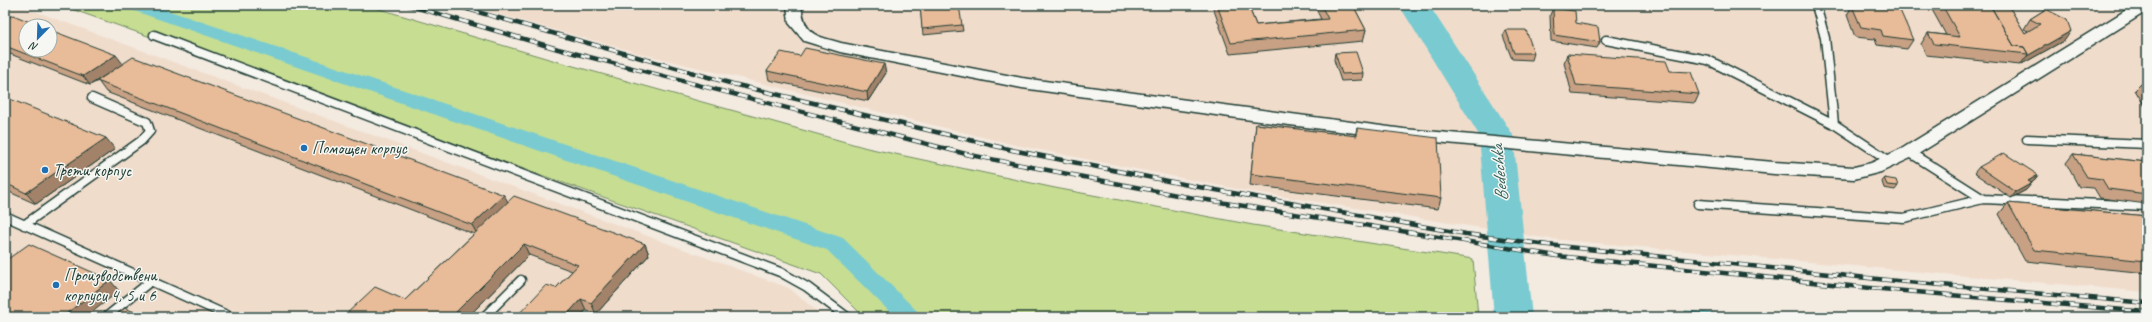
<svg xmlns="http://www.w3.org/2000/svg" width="2152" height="322" font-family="Caveat,sans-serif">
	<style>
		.built { fill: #f0dccb; fill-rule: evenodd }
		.green { fill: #c6dd92; stroke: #728d63 }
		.water { fill: #7acbd1; stroke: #569292 }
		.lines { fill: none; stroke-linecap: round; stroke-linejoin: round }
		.canal { fill: #7acbd1; fill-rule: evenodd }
		.river { fill: #7acbd1; fill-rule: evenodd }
		.lane-casing { stroke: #1f3d34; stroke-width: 11 }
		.street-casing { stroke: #1f3d34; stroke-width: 3 }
		.lane { stroke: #f6f6f2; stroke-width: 8 }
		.street { fill: #f6f6f2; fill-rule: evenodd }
		.rail-casing { stroke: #1f3d34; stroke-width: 4.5 }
		.rail { stroke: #f6f6f2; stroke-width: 3; stroke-dasharray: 9; stroke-linecap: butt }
		.wall { fill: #c8a184; stroke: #1f3d34 }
		.shaded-wall { fill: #a2836b; stroke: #1f3d34 }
		.building { fill: #e8bb99; stroke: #1f3d34 }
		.poi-dot { fill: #1f6fb2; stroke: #f6f6f2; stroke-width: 1.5 }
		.labels { text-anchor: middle; stroke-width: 3; stroke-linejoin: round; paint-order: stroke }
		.poi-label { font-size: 17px; fill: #1f3d34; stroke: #f6f6f2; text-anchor: start }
		.water-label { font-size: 18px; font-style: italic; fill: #36605b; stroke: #f6f6f2 }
	</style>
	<rect width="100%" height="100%" fill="#f3eae0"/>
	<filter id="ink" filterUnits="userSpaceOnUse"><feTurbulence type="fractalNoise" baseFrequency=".025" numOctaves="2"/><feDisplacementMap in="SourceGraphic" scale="8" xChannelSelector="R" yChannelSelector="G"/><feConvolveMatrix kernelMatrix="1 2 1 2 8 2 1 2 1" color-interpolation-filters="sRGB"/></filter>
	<g filter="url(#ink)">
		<path class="built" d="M5,5H18L789,288L824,317H5ZM26,26H50V50H26Z
			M465,5H2147V292L1551,239L1242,190L1015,145L646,55Z"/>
		<path class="green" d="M60,5H366L559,62L867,148L1055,188L1253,225L1473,259L1478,317H864L821,274Z"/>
		<path class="water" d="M1685,311L1759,317H1686Z"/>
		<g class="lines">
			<path class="canal" d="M126,5H152L843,238L917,311L920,317H895L827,250L129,9Z"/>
			<path class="river" d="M1399,5H1429L1513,135L1532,317H1494L1479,135Z"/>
			<g class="lane-casing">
				<path id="lane" d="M1816,5L1825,38L1834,124
					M154,35L780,272L807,287L847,317
					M1606,40L1708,60L1834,124L1890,161
					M2027,139L2147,144
					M1909,152L1983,199
					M1698,204L1904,218L1983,199L2147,206
					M5,216L231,317
					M24,225L141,141L150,131L147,122L92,98
					M106,317L151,281
					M484,317L521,280"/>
			</g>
			<g class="street-casing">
				<path id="street" d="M787,5H801C805,36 814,35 841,43L1022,78L1404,129L1774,162L1854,167L1871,163L1903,148L2131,7L2147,5V11L1915,156L1881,172L1854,179L1774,174L1404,139L1273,123L1022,88L840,52L804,41L789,23Z"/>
			</g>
			<use href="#lane" class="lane"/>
			<use href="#street" class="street"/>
			<g class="rail-casing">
				<path id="rail" d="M408,5L558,49L970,155L1182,196L1557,256L1870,288L2147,312
					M453,5L733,84L1012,150L1193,186L1466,234L1548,245L1907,282L2147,303"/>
			</g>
			<use href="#rail" class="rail"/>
		</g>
		<path class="wall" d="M920,5L962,25L963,31L923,35Z
			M1212,5H1248L1256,25L1321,19L1314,5H1353L1366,30L1363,41L1230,54Z
			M1870,5L1913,40L1907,49L1877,45L1875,39L1855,37L1847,15L1852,6L1868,8Z
			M1918,5H2008L2025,33L2028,31L2024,29L2030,19L2046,9L2065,40L2020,65L1926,55L1921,44L1928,33L1946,35L1930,6Z
			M1553,8L1576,23L1600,42L1597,48L1551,41L1550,15Z
			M5,20L123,64L508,202L645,244L649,255L596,314L586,310L580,317H516L556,288L572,271L529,255L468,317H343L405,300L474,234L106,92L98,81L90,85L5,52Z
			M1506,30L1534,53L1532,60L1512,59L1503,36Z
			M1335,53L1363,73L1362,80L1341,81L1334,60Z
			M1567,54L1670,71L1699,94L1695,103L1572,94L1564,63Z
			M767,71L886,73L868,101L769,80Z
			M2141,84H2147V110L2135,90Z
			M5,97L115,149L36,204L5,190Z
			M1256,124L1355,136L1357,128L1441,198L1438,209L1250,185Z
			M2073,154L2147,162V204L2100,198L2094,188L2079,187L2066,163Z
			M1979,167L2038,175L2026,190L2011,198L1974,173Z
			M1884,178L1898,186L1895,190L1884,188L1882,182Z
			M2008,203L2147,216V273L2025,261L1999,214Z"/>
		<path class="shaded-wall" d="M2071,31L2065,40L2020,65L2027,56Z
			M116,55L123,64L90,85L83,76Z
			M884,64L886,73L868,101L867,92Z
			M106,138L115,149L36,204L26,193Z
			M2038,175L2033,182L2022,188L2028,181Z
			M2032,183L2026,190L2011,198L2016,192Z
			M504,195L510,205L478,236L472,225Z
			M524,244L529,255L468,317H451Z
			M645,244L649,255L596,314L591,303Z
			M110,280L119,291L86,317H62Z
			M581,299L586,310L580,317H565Z"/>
		<path class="building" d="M920,5H959L962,25L922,29Z
			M1217,5H1248L1256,25L1328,19L1321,5H1353L1366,30L1231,43Z
			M1870,5L1899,8L1913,40L1883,36L1881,30L1861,27L1852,6L1871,8Z
			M1942,5H1990L2014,46L2024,47L2028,54L1934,44L1928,33L1960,37Z
			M1990,5H2008L2025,33L2040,24L2030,19L2046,9L2067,20L2071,31L2027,56L2028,54L2024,47L2014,46Z
			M1553,8L1575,11L1576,23L1598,27L1600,42L1554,35Z
			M13,15L40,26H26V50H50V30L116,55L83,76L5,46V20Z
			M1506,30H1526L1534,53H1514Z
			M805,48L884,64L867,92L767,71L781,52L800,56Z
			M1356,52L1363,73L1342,74L1335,53Z
			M1567,54L1666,61L1670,71L1691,72L1699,94L1576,85Z
			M133,57L504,195L472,225L97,81Z
			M2141,84H2147V93Z
			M5,97L106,138L26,193L5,183Z
			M1256,124L1357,136V128L1438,138L1441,198L1251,174Z
			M2004,153L2038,175L2028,181L2032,183L2016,192L1979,167Z
			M2073,154L2147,162V194L2108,189L2102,179L2087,177Z
			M1884,178L1896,180L1898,186L1887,185Z
			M514,196L645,244L591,303L581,299L565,317H516L546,285L556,288L578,265L524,244L451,317H343L375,287L405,300Z
			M2008,203L2147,216V261L2034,250Z
			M29,244L110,280L62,317H5V261Z
			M125,308L146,317H114Z"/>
	</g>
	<g class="poi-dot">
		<circle cx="304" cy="148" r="4"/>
		<circle cx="45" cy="170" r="4"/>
		<circle cx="56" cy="285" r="4"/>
	</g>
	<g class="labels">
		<g class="poi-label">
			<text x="312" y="154">Помощен корпус</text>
			<text x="53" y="176">Трети корпус</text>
			<text x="64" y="281">Производствени<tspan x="64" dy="20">корпуси 4, 5 и 6</tspan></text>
		</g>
		<g class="water-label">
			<text transform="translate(1499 173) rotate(-95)" y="6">Bedechka</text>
		</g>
	</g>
	<rect width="2152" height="322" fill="none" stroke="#f6f6f2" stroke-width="20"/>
	<rect x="10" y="10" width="2132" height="302" fill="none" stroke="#1f3d34" stroke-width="1.5" filter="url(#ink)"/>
	<g transform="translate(38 38) rotate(203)"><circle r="19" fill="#f6f6f2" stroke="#a0aca6"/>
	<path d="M0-3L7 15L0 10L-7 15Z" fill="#1f6fb2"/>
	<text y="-6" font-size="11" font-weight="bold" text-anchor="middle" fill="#1f3d34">N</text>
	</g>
</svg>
